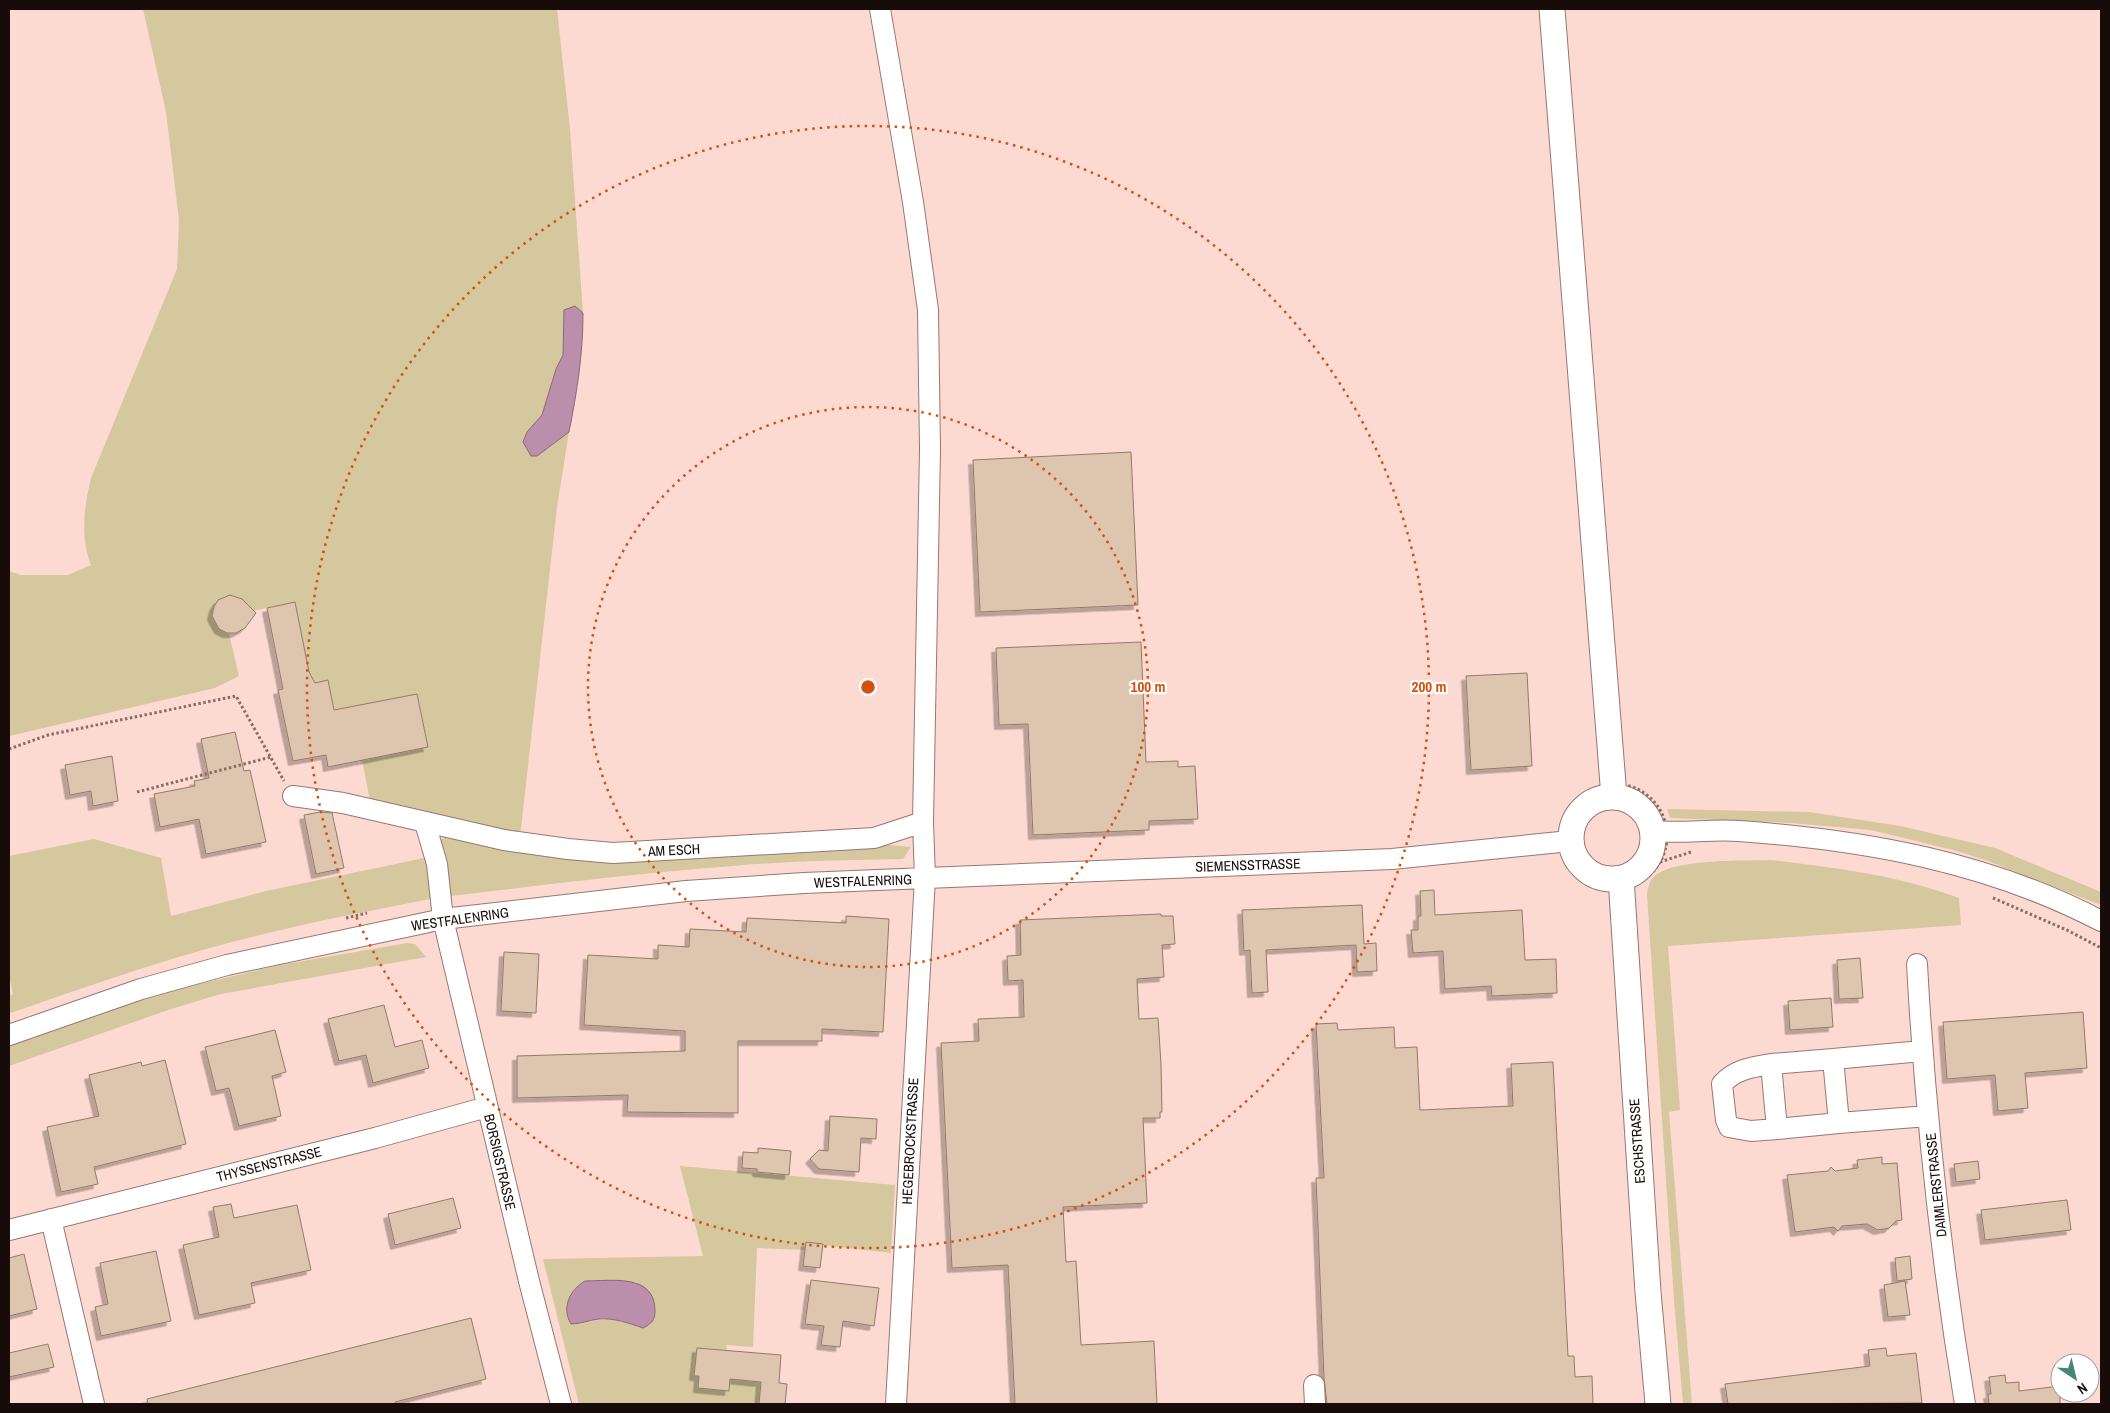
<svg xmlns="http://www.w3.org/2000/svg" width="2110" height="1413" font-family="'Archivo Narrow',sans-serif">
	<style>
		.green { fill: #d5c79e; fill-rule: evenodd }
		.water { fill: #bb8eab; stroke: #8a677a }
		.building { fill: #ddc5af; stroke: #927b67; filter: url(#shadow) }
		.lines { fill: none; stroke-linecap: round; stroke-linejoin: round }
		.minor-casing { stroke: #96786f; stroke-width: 22 }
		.major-casing { stroke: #96786f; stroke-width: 27 }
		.path { stroke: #846e68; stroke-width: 3; stroke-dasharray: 2.5 2.5; stroke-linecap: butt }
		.minor { stroke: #fff; stroke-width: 20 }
		.major { stroke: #fff; stroke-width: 25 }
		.ring { fill: none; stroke: #d3510c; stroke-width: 2.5; stroke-dasharray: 2.5 5 }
		.labels { text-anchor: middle; stroke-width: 4.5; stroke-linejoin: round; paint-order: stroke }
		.street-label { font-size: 14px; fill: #170c09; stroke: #fff }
		.centre { fill: #d3510c; stroke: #fff; stroke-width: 2.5 }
		.ring-label { font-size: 15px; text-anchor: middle; font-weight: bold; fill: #d3510c; stroke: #fff; stroke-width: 4.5; stroke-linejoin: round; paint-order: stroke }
	</style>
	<defs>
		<filter id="shadow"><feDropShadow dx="-4.5" dy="4.5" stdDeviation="0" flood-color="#0004"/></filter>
	</defs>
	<rect width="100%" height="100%" fill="#fddad1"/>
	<path class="green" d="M143,9H557L570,129L583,313L575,306L564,311L563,355L556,369L542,415L527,432L537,456L569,432L557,507L520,837L371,806L362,760L428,747L417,694L334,710L328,681L311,684L294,602L225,617L239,676L215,688L9,736V571L21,575H68L91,565C80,536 84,507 91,478L177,269L179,220L166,112Z
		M1667,809L1809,812L1900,826L1995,848L2101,892V905L1988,861L1957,851L1871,830L1791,823L1670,818Z
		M447,831L615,859L890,845L911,847L903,859C846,860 789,861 733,866C638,873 544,885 450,896L438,845Z
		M94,839L161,858L171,916L266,891L429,857L435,898C358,913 281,928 206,949C140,968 76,990 11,1013L9,1009V996L13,994L9,975V856Z
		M1772,860C1837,868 1897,875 1959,898L1961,925L1668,946L1680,1110L1669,1112L1692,1404H1683L1674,1300L1647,894C1648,889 1649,882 1652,879C1667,858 1747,861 1772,860Z
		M407,943L415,944L426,957L221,994L171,1009L9,1066V1046L161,993L280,965Z
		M680,1166L895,1185L891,1253L806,1243L805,1250L757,1248L753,1347L726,1345L727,1350L697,1348L694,1375L699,1376L698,1388L729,1391L730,1379L761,1382L759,1404H579L543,1259L703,1256ZM585,1281L636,1282L655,1318L650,1325L642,1328C616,1319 607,1317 579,1324Z"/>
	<path class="water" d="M575,306L583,313C583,354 577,392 569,432L537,456H531L523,442L527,432L542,415L556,369L563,355L564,310Z
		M585,1281C612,1281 655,1273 655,1311C655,1321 651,1324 643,1328C628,1323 615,1318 599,1319C589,1320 581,1324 571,1324C561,1307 570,1290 585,1281Z"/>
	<path class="building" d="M1131,452L1138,605L980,612L973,460Z
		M230,595L242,599L256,613L245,628L236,633H227L219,629L212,616L214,607L218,600Z
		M295,602L309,672L315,683L328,680L334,710L417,694L428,747L328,767L326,755L293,761L278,690L283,689L267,608Z
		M1141,642L1146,762L1178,761V767L1195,766L1198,819L1149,821V830L1033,835L1028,724L999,725L996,648Z
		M1527,673L1532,766L1471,770L1466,676Z
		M235,732L244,771L250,770L266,842L206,854L199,819L160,827L154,794L195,786L194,781L209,778L201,739Z
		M112,756L118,801L93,806L91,791L70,795L65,765Z
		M320,812L332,813L344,868L316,874L304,815Z
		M1434,890L1435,915L1522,910L1525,960L1556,959L1557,993L1492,996L1491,986L1445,989L1443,951L1413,953L1411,930H1418V916H1421L1420,891Z
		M1362,905L1364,944L1376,943L1377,971L1357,972L1356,945L1266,950L1268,992L1252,993L1250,950L1244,951L1242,910Z
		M1161,914V916H1173L1175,944L1162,945L1164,977L1137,979L1139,1019L1158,1018L1161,1064L1162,1112H1160V1118H1143L1147,1203L1063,1207L1066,1262L1076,1261L1081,1345L1154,1341L1157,1404H1015L1008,1265L952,1268L941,1043L979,1041L978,1019L1024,1017L1023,980L1008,981L1007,956L1021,955L1020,920Z
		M846,916L889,919L883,1032L822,1029V1041H738V1113L627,1112L628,1095L517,1098V1056L685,1051V1031L584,1025L588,955L658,959V945L689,947L690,929L746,932L747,918L846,923Z
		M504,952L539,954L536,1013L501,1011Z
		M1860,958L1863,998L1839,999L1837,960Z
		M1831,998L1833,1027L1790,1030L1788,1001Z
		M384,1005L395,1047L422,1040L429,1068L373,1083L366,1055L339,1061L328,1019Z
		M2083,1012L2087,1068L2025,1073L2028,1108L1998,1111L1995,1075L1947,1079L1943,1022Z
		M1337,1023L1338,1030L1394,1027L1395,1048L1417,1047L1420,1110L1513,1106L1511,1064L1553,1062L1568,1356H1574L1575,1377L1592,1376L1593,1404H1327L1324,1378L1316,1178H1324L1316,1024Z
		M275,1030L286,1072L272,1076L281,1116L239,1126L229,1088L216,1091L205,1047Z
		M165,1060L186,1144L94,1167L98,1184L61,1192L47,1127L99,1116L89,1075L141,1062L142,1066Z
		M830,1116L877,1119L876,1139L861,1138L859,1172L819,1169L810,1159L819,1150L828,1151Z
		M758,1148L791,1151L789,1175L757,1172V1169L742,1168L743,1152L758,1153Z
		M1882,1157V1164L1897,1163L1902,1220L1896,1221L1889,1228L1878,1230L1867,1224L1842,1226L1838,1231L1834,1227L1795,1232L1787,1175L1828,1171L1831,1167L1835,1171L1858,1168L1857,1160Z
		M1978,1161L1980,1179L1956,1182L1954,1164Z
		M453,1198L461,1228L395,1245L388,1214Z
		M2067,1200L2071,1230L1985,1240L1981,1210Z
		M231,1204L234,1218L297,1205L311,1270L251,1283L255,1303L199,1315L183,1245L219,1237L213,1207Z
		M806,1242L823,1244L820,1268L803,1266Z
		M156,1251L171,1321L101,1336L95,1307L108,1304L100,1263Z
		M24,1254L37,1309L9,1316V1258Z
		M1910,1256L1912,1279L1897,1281L1895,1258Z
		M811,1280L879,1288L874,1326L843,1321L840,1347L821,1345L824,1326L805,1324Z
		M1905,1281L1910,1315L1888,1317L1884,1285Z
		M471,1318L486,1379L395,1402L396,1404H148L147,1399Z
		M48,1344L54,1367L9,1377V1353Z
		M697,1348L781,1355L779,1383L787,1384L785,1404H759L761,1382L730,1379L729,1391L698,1388L699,1376H694Z
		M1886,1348L1887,1356L1916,1353L1922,1403L1728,1404L1725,1384L1870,1366L1868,1350Z
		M2005,1375L2006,1383L2019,1382V1391L2060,1386V1404H1989L1988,1394H1991L1989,1377Z"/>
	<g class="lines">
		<g class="minor-casing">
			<path id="minor" d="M880,9L913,202L928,310L930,449L923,822L925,878L896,1404
				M293,796L343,803L504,840L568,849L613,853L874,838L923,822
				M425,823L437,864L443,919L529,1281L561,1404
				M1652,831C1681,834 1710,829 1739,831C1866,840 1988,862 2101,921
				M1917,964C1925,1111 1941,1259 1965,1404
				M9,1035L141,989L227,965L443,919L686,891L804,883L1392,859L1570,841
				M1922,1051L1833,1059L1839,1123L1928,1116
				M1833,1059L1771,1064L1777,1129L1839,1123
				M1771,1064C1753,1067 1735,1069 1722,1084L1726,1120L1729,1127L1751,1131L1777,1129
				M51,1219L94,1404
				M9,1230L375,1138L487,1107
				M1314,1385L1315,1404"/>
		</g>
		<g class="major-casing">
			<path id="major" d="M1552,9L1614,797
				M1571 838a41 41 0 1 1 82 0a41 41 0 1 1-82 0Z
				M1621,878L1648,1292L1658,1404"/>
		</g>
		<path class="path" d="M9,749L48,735L236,696L284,781
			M1563 836a52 52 0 1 1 104 0a52 52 0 1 1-104 0Z
			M137,792L271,757
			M1660,862L1691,852
			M1993,898L2067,930L2101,948
			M346,918L367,913"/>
		<use href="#minor" class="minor"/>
		<use href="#major" class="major"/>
	</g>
	<g class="ring">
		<circle cx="868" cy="687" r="280"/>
		<circle cx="868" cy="687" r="561"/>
	</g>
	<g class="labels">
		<g class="street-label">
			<text transform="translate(674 850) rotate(-3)" y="5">AM ESCH</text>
			<text transform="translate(1248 865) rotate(-2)" y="5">SIEMENSSTRASSE</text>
			<text transform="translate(863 881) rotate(-2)" y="5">WESTFALENRING</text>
			<text transform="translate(460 919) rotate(-8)" y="5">WESTFALENRING</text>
			<text transform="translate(910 1141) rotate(-87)" y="5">HEGEBROCKSTRASSE</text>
			<text transform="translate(1637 1141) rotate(-94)" y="5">ESCHSTRASSE</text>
			<text transform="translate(500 1162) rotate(77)" y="5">BORSIGSTRASSE</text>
			<text transform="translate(269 1164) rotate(-14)" y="5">THYSSENSTRASSE</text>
			<text transform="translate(1936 1185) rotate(-96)" y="5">DAIMLERSTRASSE</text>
		</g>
	</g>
	<circle cx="868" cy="687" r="8" class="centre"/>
	<g class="ring-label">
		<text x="1148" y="692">100 m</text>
		<text x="1429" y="692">200 m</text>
	</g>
	<rect width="2110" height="1413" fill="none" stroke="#170c09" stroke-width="20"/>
	<g transform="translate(2075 1378) rotate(145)"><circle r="24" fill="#ffffff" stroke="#a29e9d"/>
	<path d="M0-4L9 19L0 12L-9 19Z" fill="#458676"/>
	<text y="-8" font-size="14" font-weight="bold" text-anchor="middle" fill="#170c09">N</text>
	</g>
</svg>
